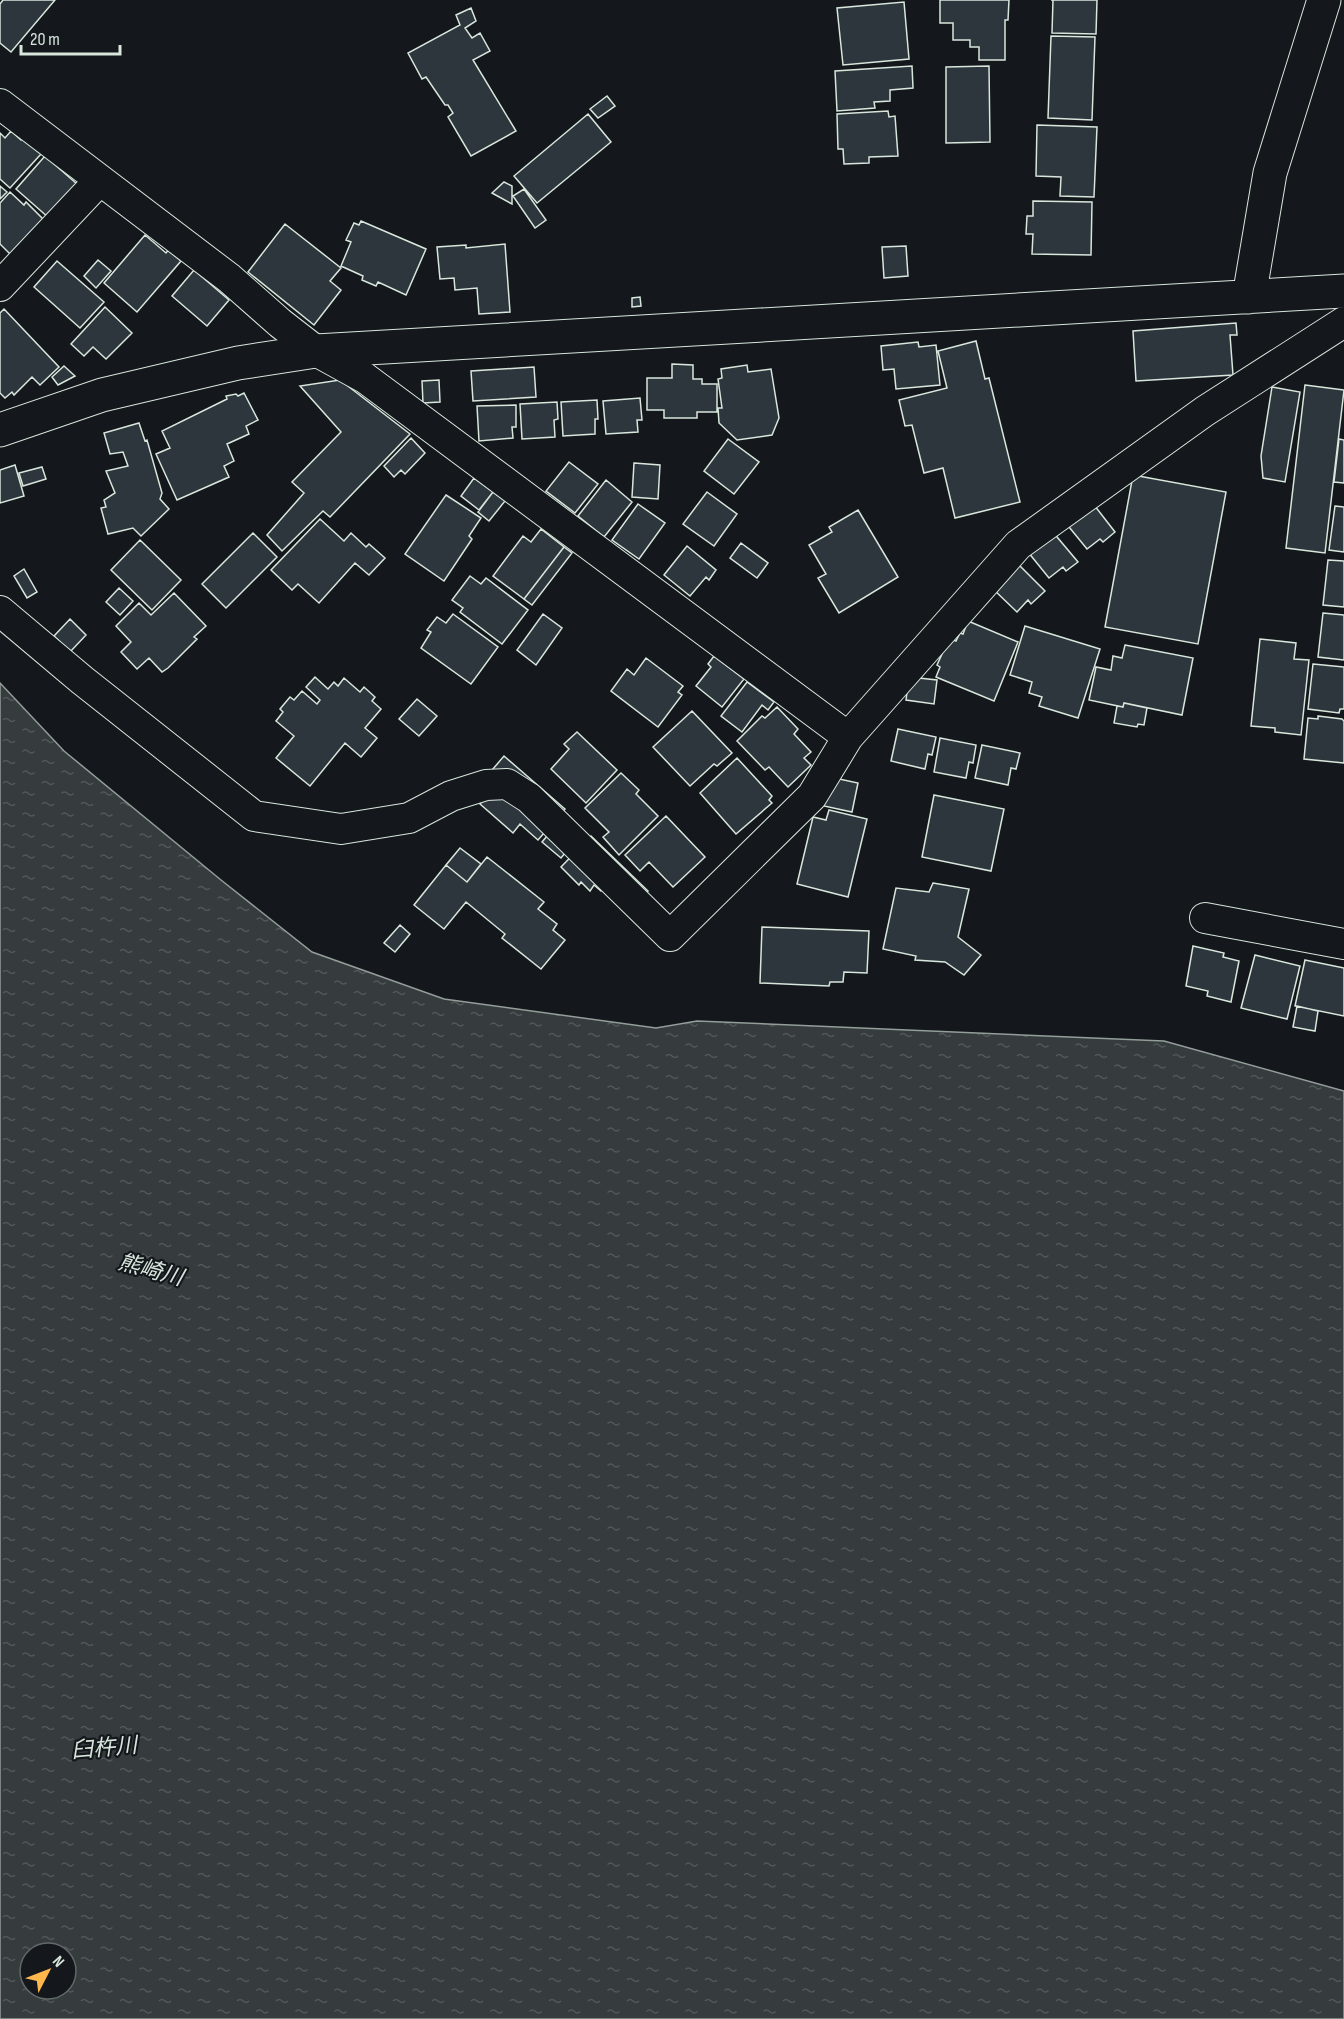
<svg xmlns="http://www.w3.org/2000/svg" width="1344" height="2019" font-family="'Sofia Sans Condensed','Noto Sans JP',sans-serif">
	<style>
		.water { fill: url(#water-ripples); stroke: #939e99; stroke-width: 1.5; fill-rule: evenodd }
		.building { fill: #2c363c; stroke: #d8e6dc; stroke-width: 1.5 }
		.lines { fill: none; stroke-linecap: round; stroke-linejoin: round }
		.minor-casing { stroke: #d8e6dc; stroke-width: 32 }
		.tertiary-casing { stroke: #d8e6dc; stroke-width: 35 }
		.minor { stroke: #14181c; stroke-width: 30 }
		.tertiary { stroke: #14181c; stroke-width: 33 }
		.labels { text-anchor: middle; stroke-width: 4.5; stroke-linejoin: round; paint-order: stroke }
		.water-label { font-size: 22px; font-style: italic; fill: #d8e6dc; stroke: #14181c }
	</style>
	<defs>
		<pattern id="water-ripples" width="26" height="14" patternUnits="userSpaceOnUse" patternTransform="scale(1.5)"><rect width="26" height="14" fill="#363b3e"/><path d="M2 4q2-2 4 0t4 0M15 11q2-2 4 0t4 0" fill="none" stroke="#525759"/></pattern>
	</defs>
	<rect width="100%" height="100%" fill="#14181c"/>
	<path class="water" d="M0,683L64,751L221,880L312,952L444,999L656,1028L697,1021L1164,1041L1344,1091V2019H0ZM30,1953H66V1989H30Z"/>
	<path class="building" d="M3,0H55L11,52L0,43V4Z
		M940,0H1009L1008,20H1005V60H979V47H970V40H953V23H940Z
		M1051,0H1097L1096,34L1052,33L1053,0Z
		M904,2L909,59L843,65L837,8Z
		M471,8L476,21L465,28L472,38L480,33L490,51L473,60L516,131L471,156L448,117L453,113L448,105H445L426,77L422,79L408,53L460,25L456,15Z
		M1051,36L1095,37L1092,120L1048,118Z
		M912,66L913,88L890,90V101L874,102L875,108L837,111L835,71Z
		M989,66L990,142L946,143V67Z
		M607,96L615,106L598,118L590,109Z
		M888,111L889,117L895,116L898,156L869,157V163L844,164L843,149H838L837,114Z
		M588,114L611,142L537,203L514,176Z
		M1037,125L1097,127L1094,197L1060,196L1061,177L1036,176Z
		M11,131L21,140L23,138L41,154L10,188L0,179V133L5,138Z
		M45,156L78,185L49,218L16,189Z
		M504,182L512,186V204L492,193Z
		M0,186L7,192L0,199Z
		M524,189L546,220L535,228L513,196Z
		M10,192L24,205L26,202L43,219L10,254L0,244V203Z
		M1033,201L1092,202L1091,255L1032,254L1033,234H1026L1027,216H1033Z
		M361,221L426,249L406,295L378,282L376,286L362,280L363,276L341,266L351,242L346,240L354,223L359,225Z
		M285,224L341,268L330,281L341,290L314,325L248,272Z
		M145,235L166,253L168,250L181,261L137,312L104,283Z
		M505,244L510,312L479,314L477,288L455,290L454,278L440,279L437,247L466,245V248Z
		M906,246L908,276L884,278L882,247Z
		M98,260L111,271L96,288L84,276Z
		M57,261L104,302L80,328L34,287Z
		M194,270L229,300L207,326L172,296Z
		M640,297L641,306L632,307V298Z
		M105,307L132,333L106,359L93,347L84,356L71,344Z
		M4,309L59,367L40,385L32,377L14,395L12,392L5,398L0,393V313Z
		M1236,323L1237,335H1230L1233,375L1136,381L1133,331Z
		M976,341L985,379L989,378L1020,502L955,518L943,468L924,473L912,425L905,426L899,400L947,388L938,351Z
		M918,342L919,347L936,345L940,385L896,389L894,369L883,370L881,346Z
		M672,364L693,365V379H702V384H717V412H697V418H664V410H647V378H672Z
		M747,365L748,372L771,369L779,418L772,435L737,440L719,423L718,408H722L718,379L722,378L721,369Z
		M64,366L75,376L58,385L52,377Z
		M534,367L536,397L473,401L471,371Z
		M340,380L410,434L330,517L323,511L282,551L267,535L304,493L292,482L341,432L300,386Z
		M439,380L440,402L423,403L422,381Z
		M1305,385L1344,390L1325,553L1286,548Z
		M1272,387L1300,392L1285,482L1263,478L1261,456Z
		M244,393L258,420L246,426L249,434L227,444L234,461L224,466L229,477L177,500L156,454L170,448L162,431L227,399L226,396L236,394L238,396Z
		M640,398L642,420H637L638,432L606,434L603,401Z
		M597,400L598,419H595V434L563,436L561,402Z
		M557,402L558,419L554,420L555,437L522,439L520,404Z
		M516,405V427H512L513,438L479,441L477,406Z
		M139,423L145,441L147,440L162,493L160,499L169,509L141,536L133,528L108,534L101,508L106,507L104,500L115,493L106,471L128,466L123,452L110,454L104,433Z
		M411,438L425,453L405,474L401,470L394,477L384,466Z
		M728,439L759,462L734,494L704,471Z
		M1339,439L1344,440V483L1334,482Z
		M569,462L598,484L575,513L546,491Z
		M634,463L660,465L658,499L632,497Z
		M15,465L24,496L0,503V470Z
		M42,467L46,479L23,486L19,473Z
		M1133,475L1226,492L1198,644L1105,627Z
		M474,478L493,492L479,510L461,496Z
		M606,480L632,502L604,537L578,516Z
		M493,492L505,501L489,521L478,512Z
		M707,492L737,514L714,546L683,524Z
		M446,495L481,518L469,536L472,539L444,581L405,554Z
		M1091,501L1115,532L1103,542L1100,539L1087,549L1065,522Z
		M638,504L665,523L639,559L612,540Z
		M1335,506L1344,507V552L1329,550Z
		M858,510L898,577L839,613L818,578L826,574L809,545L832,532L829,527Z
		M320,519L344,541L351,533L366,547L369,544L385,558L369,575L355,563L319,603L298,584L292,590L271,570Z
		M541,529L564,547L524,599L493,576L523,536L531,542Z
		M1052,531L1078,562L1066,571L1063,567L1049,578L1028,552Z
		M253,533L277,557L226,608L202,584Z
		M140,540L181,580L152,610L111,570Z
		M741,543L768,563L757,578L730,558Z
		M687,546L716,570L709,580L706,577L690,596L664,575Z
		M564,547L572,553L532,605L524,599Z
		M1328,560L1344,561V607L1323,605Z
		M1017,563L1045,591L1031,604L1028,600L1017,612L992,588Z
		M24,569L37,592L27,598L14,576Z
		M470,576L481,584L486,578L528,610L502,644L460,612L463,608L452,600Z
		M119,588L133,601L120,615L106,602Z
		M174,593L206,626L194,637L197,639L168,668L162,672L149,658L137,669L121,652L131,642L116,626L139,603L151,615Z
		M1323,613L1344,615V660L1318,657Z
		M453,614L498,647L471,684L421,648L431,632L427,630L437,617L446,623Z
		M543,614L562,628L536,665L517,650Z
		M70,619L86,635L70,652L54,636Z
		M968,621L1018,642L994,701L936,677L940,667L937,665L942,654L940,653L946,637L956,641L960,633L963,634Z
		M1025,626L1100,649L1078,718L1039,706L1042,697L1029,693L1032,682L1010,675Z
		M1260,639L1296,643L1294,659L1309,660L1301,735L1275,732V728L1251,726Z
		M1125,645L1193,658L1182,715L1124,703L1123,707L1089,700L1096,667L1111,670L1113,656L1122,658Z
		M714,656L744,679L722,707L696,686L711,667L708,664Z
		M646,658L683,686L678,692L682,695L658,727L611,691L627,669L634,675Z
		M1313,664L1344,667V709H1340L1339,713L1308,709Z
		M315,677L328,689L334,682L338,686L344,678L360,692L364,687L375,697L372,701L381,709L365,728L377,738L361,757L345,743L310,786L276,758L294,736L276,721L283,712L280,709L290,697L294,700L302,691L317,704L320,700L306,687Z
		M909,677L937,680L934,704L906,700Z
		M747,682L774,702L768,710L762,705L742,732L721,716Z
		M417,699L437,716L419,736L399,719Z
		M1124,703L1147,708L1144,725L1138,724L1137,727L1114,723L1117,706L1123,707Z
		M777,707L798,729L794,734L811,752L804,758L811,765L788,787L769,767L765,770L737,741L762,716L765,718Z
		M692,711L732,753L717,766L714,764L690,786L653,747Z
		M1318,716L1342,719L1344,721V763L1304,759L1308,718L1318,719Z
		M898,729L936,737L932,755L928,754L925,769L891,761Z
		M577,732L617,770L586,803L551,769L569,749L564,744Z
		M940,738L976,745L973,763L969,762L966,778L934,772Z
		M982,745L1020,753L1016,769L1011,768L1008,785L975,778Z
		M504,756L565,809L538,840L520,824L513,833L480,804L497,785L487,776Z
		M737,758L772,796L769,800L772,803L736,834L700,793Z
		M621,773L639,790L636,794L658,816L619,855L603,837L609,832L585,808Z
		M830,777L858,783L852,812L824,806Z
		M934,795L1004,809L991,871L922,857Z
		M829,810L867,819L848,897L797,884L813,817L826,820Z
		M666,816L705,857L673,887L649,862L640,871L625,855Z
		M559,822L578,837L561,858L542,842Z
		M591,836L648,891L638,902L613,878L601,891L594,885L590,891L581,882L579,885L561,867Z
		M460,848L481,864L467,882L446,865Z
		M487,857L544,902L538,909L557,924L553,930L565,940L541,969L502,938L505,934L466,902L444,929L414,905L446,865L467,882Z
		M933,883L969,889L958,937L981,955L964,975L945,962L915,960L916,956L883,949L896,888L929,892Z
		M400,925L410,934L395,952L384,943Z
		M762,927L869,931L867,973L844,972L843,982H830L829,986L760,983Z
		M1193,946L1224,953L1223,957L1239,961L1231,1002L1207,996L1208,991L1186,986Z
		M1255,955L1300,966L1287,1019L1241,1008Z
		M1305,960L1344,968V1016L1295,1006Z
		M1297,1006L1318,1011L1315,1031L1293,1027Z"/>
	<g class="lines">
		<g class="minor-casing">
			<path id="minor" d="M0,104L229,278L280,323L316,351L365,378L848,737
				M0,286L100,180
				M0,611L82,680L254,816L341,829L409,818L451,796L486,785L507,784L529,798L670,936L812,796L848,737L1018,545L1205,411L1344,322
				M1205,918L1344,944"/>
		</g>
		<g class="tertiary-casing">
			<path id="tertiary" d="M1249,297L1270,173L1324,0
				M0,430L102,395L238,363L316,351L1344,291"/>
		</g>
		<use href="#minor" class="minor"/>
		<use href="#tertiary" class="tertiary"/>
	</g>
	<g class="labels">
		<g class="water-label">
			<text transform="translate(151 1269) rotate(15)" y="8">熊崎川</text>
			<text transform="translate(104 1747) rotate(-5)" y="8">臼杵川</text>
		</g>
	</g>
	<g transform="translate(48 1971) rotate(48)"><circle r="28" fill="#14181c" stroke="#626a69" stroke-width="1.5"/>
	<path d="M0-4.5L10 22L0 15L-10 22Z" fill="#ffb74d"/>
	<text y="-9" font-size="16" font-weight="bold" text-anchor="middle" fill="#d8e6dc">N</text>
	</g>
	<path d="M21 45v9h99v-9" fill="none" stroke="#d8e6dc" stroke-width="3"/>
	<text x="30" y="45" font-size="18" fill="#d8e6dc" stroke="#14181c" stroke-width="4.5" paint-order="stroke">20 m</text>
</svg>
